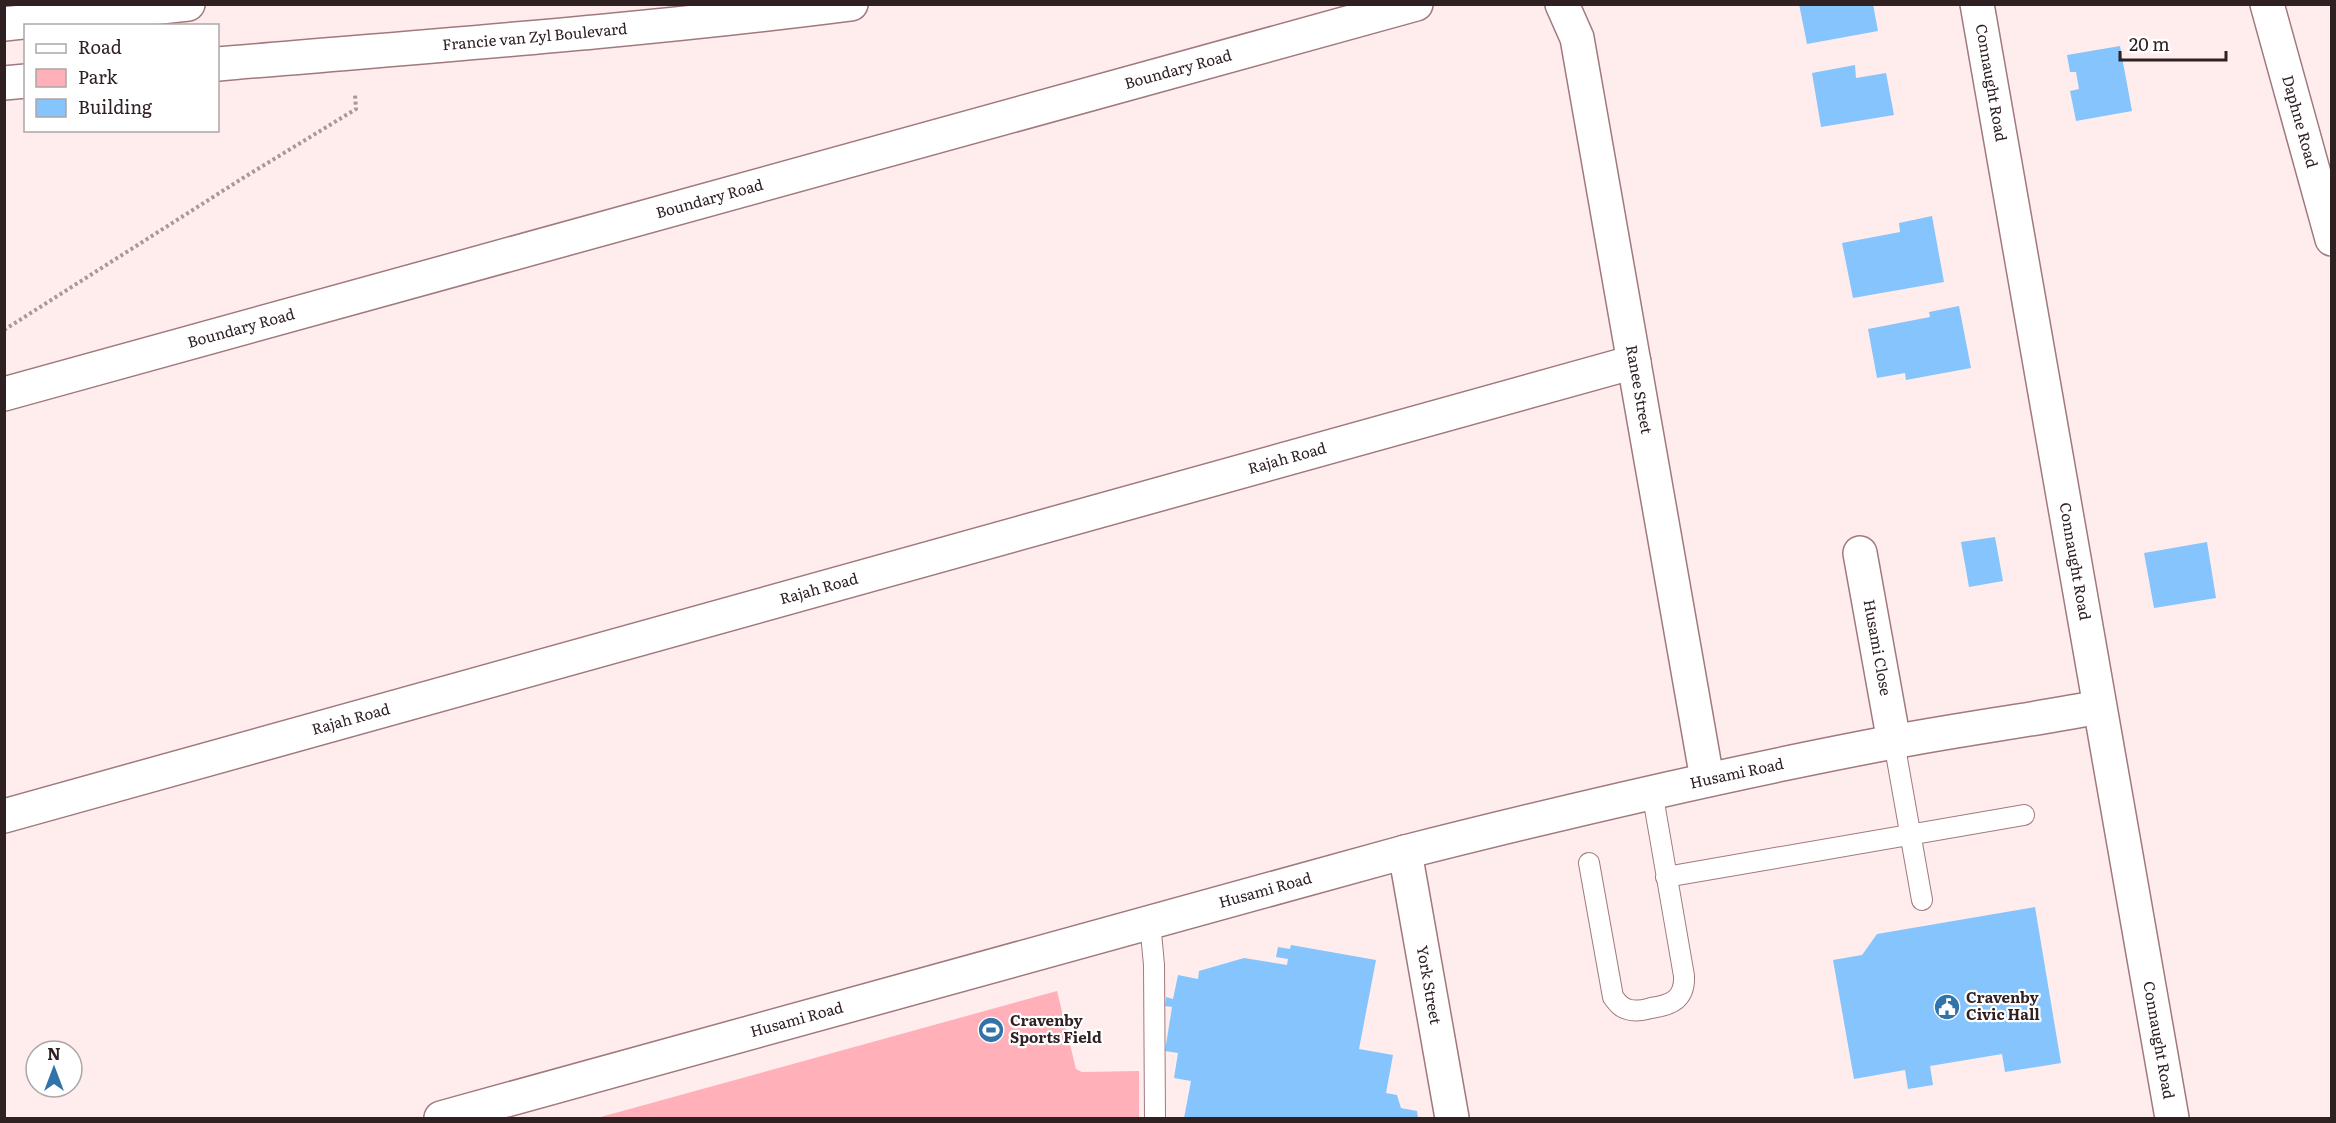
<svg xmlns="http://www.w3.org/2000/svg" width="2336" height="1123" font-family="Literata,serif">
	<style>
		.green { fill: #ffb0b8 }
		.building { fill: #85c4fc }
		.lines { fill: none; stroke-linecap: round; stroke-linejoin: round }
		.service-casing { stroke: #a0797d; stroke-width: 22 }
		.minor-casing { stroke: #a0797d; stroke-width: 36 }
		.tertiary-casing { stroke: #a0797d; stroke-width: 36 }
		.secondary-casing { stroke: #a0797d; stroke-width: 36 }
		.path { stroke: #a9989a; stroke-width: 4; stroke-dasharray: 3 3; stroke-linecap: butt }
		.service { stroke: #fff; stroke-width: 20 }
		.minor { stroke: #fff; stroke-width: 33 }
		.tertiary { stroke: #fff; stroke-width: 33 }
		.secondary { stroke: #fff; stroke-width: 33 }
		.labels { text-anchor: middle; stroke-width: 4.5; stroke-linejoin: round; paint-order: stroke }
		.street-label { font-size: 15px; fill: #2f2022; stroke: #fff }
		.poi-label { font-size: 15px; font-weight: bold; fill: #2f2022; stroke: #fff; text-anchor: start }
	</style>
	<rect width="100%" height="100%" fill="#ffedee"/>
	<path class="green" d="M1057,991L1076,1069L1082,1072L1139,1071V1118H597Z"/>
	<path class="building" d="M1799,4H1873L1878,31L1807,44Z
		M2120,46L2132,111L2076,121L2070,91L2079,89L2076,72H2070L2067,55Z
		M1855,65L1856,78L1886,73L1894,115L1821,127L1812,73Z
		M1932,216L1944,282L1853,298L1842,243L1900,232L1899,223Z
		M1959,306L1971,368L1906,380L1905,373L1877,378L1868,329L1930,317L1929,312Z
		M1995,537L2003,581L1969,587L1961,542Z
		M2207,542L2216,598L2154,608L2144,553Z
		M2035,907L2061,1063L2005,1072L2002,1054L1930,1066L1933,1085L1908,1089L1905,1070L1854,1079L1833,960L1862,955L1877,934Z
		M1291,945L1376,960L1359,1049L1393,1055L1386,1093L1397,1095L1401,1108L1417,1111L1418,1118H1184L1191,1081L1174,1078L1178,1053L1165,1051L1172,1007L1165,1006L1166,997L1173,999L1178,975L1198,979L1199,971L1244,958L1287,965L1288,959L1276,957L1278,947L1290,949Z"/>
	<g class="lines">
		<g class="service-casing">
			<path id="service" d="M1894,742L1922,900
				M1589,863L1613,997C1617,1002 1620,1007 1627,1009C1634,1012 1644,1010 1651,1008C1672,1005 1685,999 1684,976L1652,791
				M1666,877L2024,815
				M1150,922L1154,965L1155,1118"/>
		</g>
		<g class="minor-casing">
			<g id="minor">
				<path id="s1" d="M1562,4L1577,38L1707,779"/>
				<path id="s2" d="M2267,4L2332,239"/>
				<path id="s3" d="M4,394L1416,4"/>
				<path id="s4" d="M1860,553L1894,742"/>
				<path id="s5" d="M4,816L1634,362"/>
				<path id="s6" d="M1405,852L1452,1118"/>
				<path id="s7" d="M441,1118L1405,852C1567,811 1729,773 1893,742C1962,729 2031,720 2099,707"/>
			</g>
		</g>
		<g class="tertiary-casing">
			<g id="tertiary">
				<path id="s8" d="M1977,4L2172,1118"/>
			</g>
		</g>
		<g class="secondary-casing">
			<g id="secondary">
				<path d="M4,24L188,4"/>
				<path id="s9" d="M218,64C429,46 640,31 851,4"/>
				<path d="M4,83L26,81"/>
			</g>
		</g>
		<path class="path" d="M4,330L243,178L356,109L355,95"/>
		<use href="#service" class="service"/>
		<use href="#minor" class="minor"/>
		<use href="#tertiary" class="tertiary"/>
		<use href="#secondary" class="secondary"/>
	</g>
	<defs>
		<g id="civic-disc" transform="scale(1.35)"><circle r="9.5" fill="#3274aa" stroke="#fff"/><path d="M-.6-6.5H3V-4.5H.6V-3L4-1V1h2V6H-6V1h2V-1L-.6-3ZM-1.2 2.5V6h2.4V2.5Z" fill="#fff"/></g>
		<g id="stadium-disc" transform="scale(1.35)"><circle r="9.5" fill="#3274aa" stroke="#fff"/><path d="M0-5a6.5 5 0 1 0 0 10a6.5 5 0 1 0 0-10ZM-3.5-1.8h7v3.6h-7Z" fill="#fff"/></g>
	</defs>
	<g fill-rule="evenodd">
		<use href="#civic-disc" x="1947" y="1007"/>
		<use href="#stadium-disc" x="991" y="1030"/>
	</g>
	<g class="labels">
		<g class="street-label">
			<text dy="5" stroke="none"><textPath href="#s9" startOffset="318">Francie van Zyl Boulevard</textPath></text>
			<text dy="5" stroke="none"><textPath href="#s3" startOffset="1218">Boundary Road</textPath></text>
			<text dy="5" stroke="none"><textPath href="#s8" startOffset="80">Connaught Road</textPath></text>
			<text dy="5" stroke="none"><textPath href="#s2" startOffset="122">Daphne Road</textPath></text>
			<text dy="5" stroke="none"><textPath href="#s3" startOffset="732">Boundary Road</textPath></text>
			<text dy="5" stroke="none"><textPath href="#s3" startOffset="246">Boundary Road</textPath></text>
			<text dy="5" stroke="none"><textPath href="#s1" startOffset="394">Ranee Street</textPath></text>
			<text dy="5" stroke="none"><textPath href="#s5" startOffset="1332">Rajah Road</textPath></text>
			<text dy="5" stroke="none"><textPath href="#s8" startOffset="566">Connaught Road</textPath></text>
			<text dy="5" stroke="none"><textPath href="#s5" startOffset="846">Rajah Road</textPath></text>
			<text dy="5" stroke="none"><textPath href="#s4" startOffset="96">Husami Close</textPath></text>
			<text dy="5" stroke="none"><textPath href="#s5" startOffset="360">Rajah Road</textPath></text>
			<text dy="5" stroke="none"><textPath href="#s7" startOffset="1341">Husami Road</textPath></text>
			<text dy="5" stroke="none"><textPath href="#s7" startOffset="855">Husami Road</textPath></text>
			<text dy="5" stroke="none"><textPath href="#s6" startOffset="135">York Street</textPath></text>
			<text dy="5" stroke="none"><textPath href="#s7" startOffset="369">Husami Road</textPath></text>
			<text dy="5" stroke="none"><textPath href="#s8" startOffset="1052">Connaught Road</textPath></text>
		</g>
		<g class="poi-label">
			<text x="1966" y="1003">Cravenby<tspan x="1966" dy="17">Civic Hall</tspan></text>
			<text x="1010" y="1026">Cravenby<tspan x="1010" dy="17">Sports Field</tspan></text>
		</g>
	</g>
	<rect width="2336" height="1123" fill="none" stroke="#2f2022" stroke-width="12"/>
	<rect x="24" y="24" width="195" height="108" fill="#ffffff" stroke="#aca6a7" stroke-width="1.5"/>
	<rect x="36" y="44" width="30" height="9" fill="#ffffff" stroke="#aca6a7" stroke-width="1.5"/>
	<text x="78" y="54" font-size="18" fill="#2f2022">Road</text>
	<rect x="36" y="69" width="30" height="18" fill="#ffb0b8" stroke="#aca6a7" stroke-width="1.5"/>
	<text x="78" y="84" font-size="18" fill="#2f2022">Park</text>
	<rect x="36" y="99" width="30" height="18" fill="#85c4fc" stroke="#aca6a7" stroke-width="1.5"/>
	<text x="78" y="114" font-size="18" fill="#2f2022">Building</text>
	<g transform="translate(54 1069)"><circle r="28" fill="#ffffff" stroke="#aca6a7" stroke-width="1.5"/>
	<path d="M0-4.5L10 22L0 15L-10 22Z" fill="#3274aa"/>
	<text y="-9" font-size="16" font-weight="bold" text-anchor="middle" fill="#2f2022">N</text>
	</g>
	<path d="M2120 51v9h106v-9" fill="none" stroke="#2f2022" stroke-width="3"/>
	<text x="2129" y="51" font-size="18" fill="#2f2022" stroke="#ffffff" stroke-width="4.5" paint-order="stroke">20 m</text>
</svg>
